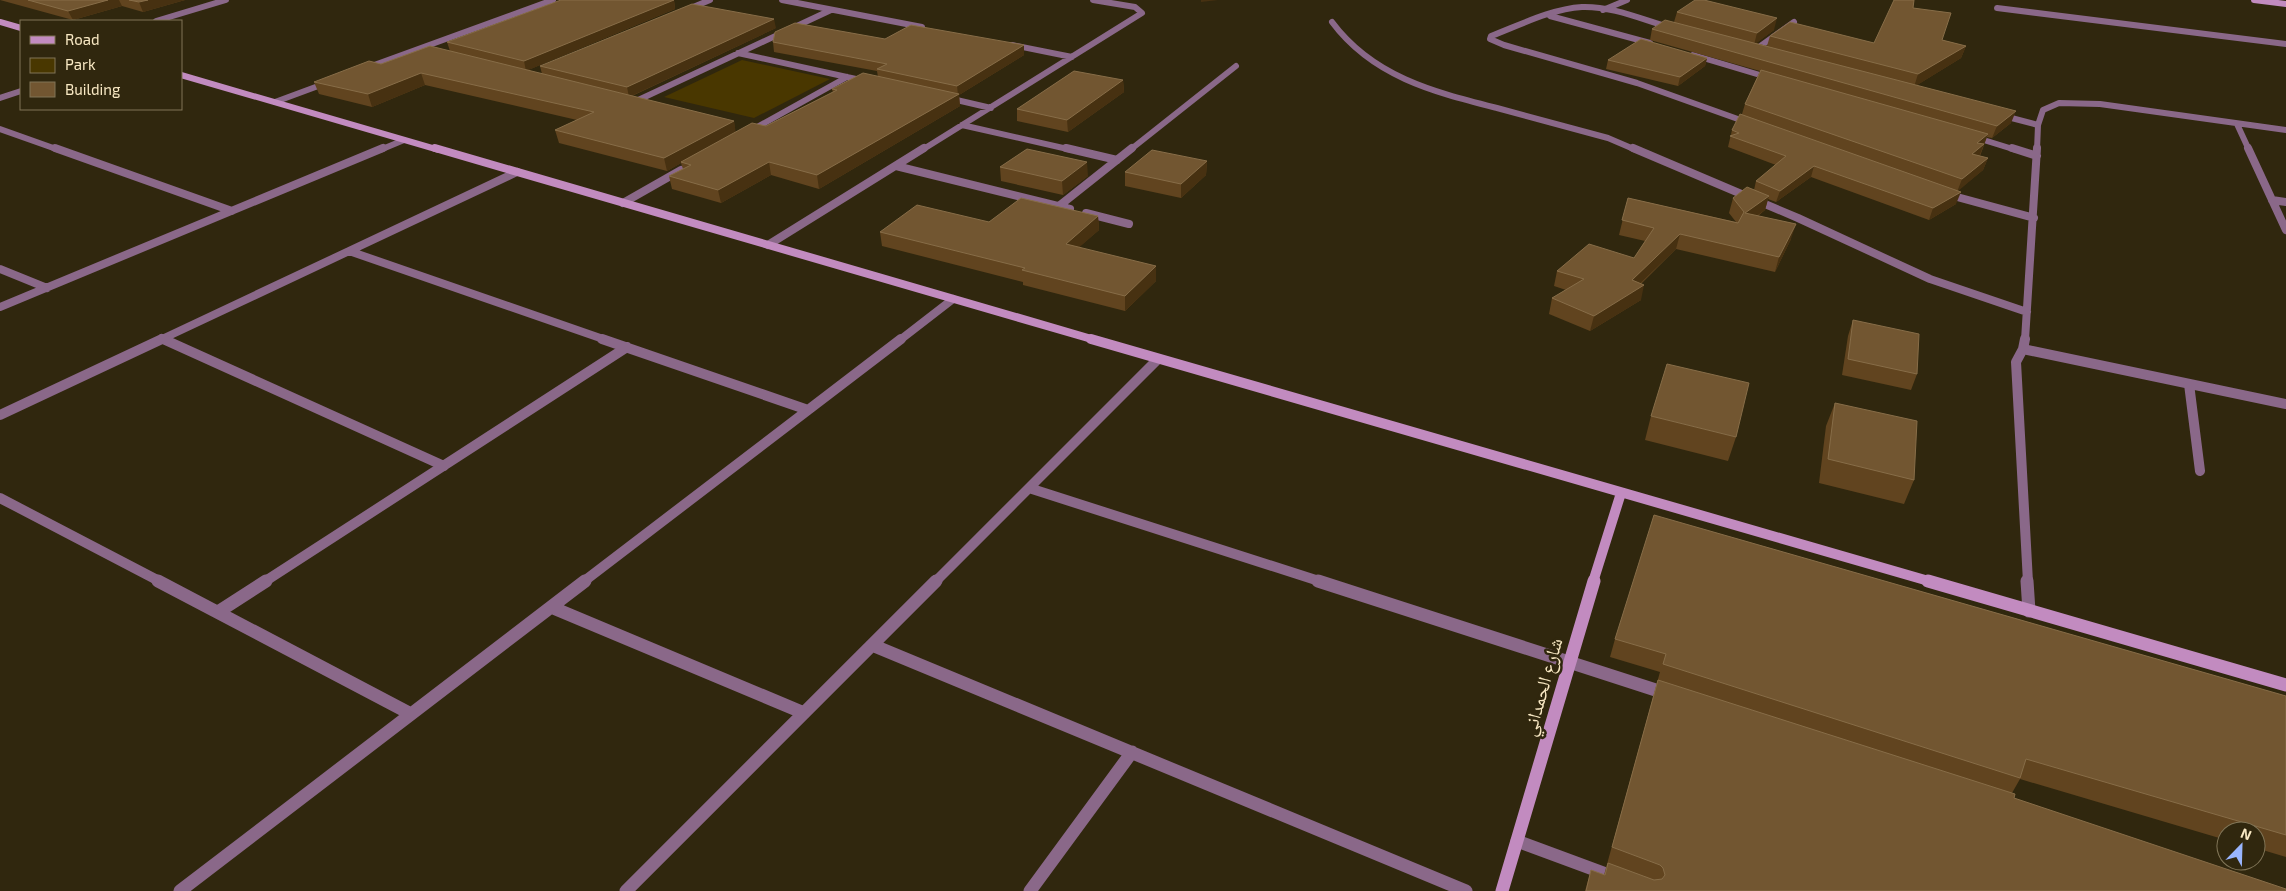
<svg xmlns="http://www.w3.org/2000/svg" width="2286" height="891" font-family="'Exo 2','Noto Naskh Arabic',sans-serif">
	<style>
		.green { fill: #493700 }
		.lines { fill: none; stroke-linecap: round; stroke-linejoin: round }
		.street-far3 { stroke: #8a6889; stroke-width: 6 }
		.street-far2 { stroke: #8a6889; stroke-width: 8 }
		.street-far1 { stroke: #8a6889; stroke-width: 10 }
		.street { stroke: #8a6889; stroke-width: 13 }
		.secondary-far3 { stroke: #c28bc0; stroke-width: 6 }
		.secondary-far2 { stroke: #c28bc0; stroke-width: 8 }
		.secondary-far1 { stroke: #c28bc0; stroke-width: 10 }
		.secondary { stroke: #c28bc0; stroke-width: 13 }
		.wall { fill: #61441f }
		.shaded-wall { fill: #473111 }
		.building { fill: #725631; stroke: #876d48 }
		.labels { text-anchor: middle; stroke-width: 5; stroke-linejoin: round; paint-order: stroke }
		.near-street-label { font-size: 19px; fill: #f9e9c4; stroke: #30270e }
	</style>
	<rect width="100%" height="100%" fill="#30270e"/>
	<path class="green" d="M742,60L830,79L754,118L664,97Z"/>
	<g class="lines">
		<path class="street-far3" d="M782,0L922,27
			M1997,8L2286,44
			M686,10L710,0
			M1603,10L1627,0
			M1550,16L1650,43
			M156,21L226,0
			M1332,22C1373,77 1434,92 1497,108C1534,118 1571,128 1608,138L1636,150
			M1672,28C1643,20 1613,6 1582,7C1551,9 1520,25 1491,36L1490,39L1504,45L1637,83L1749,123
			M1012,45L1072,57
			M1755,50L1794,22
			M738,53L865,81
			M1693,55L1770,78
			M366,68L553,0
			M0,98L21,91
			M948,98L991,108
			M275,102L329,82
			M634,102L831,10
			M2000,115L2038,125
			M2237,124L2249,150
			M962,125L1072,150
			M0,129L59,150
			M750,131L847,77
			M1974,137L2016,150
			M380,150L404,140
			M922,150L1142,13L1135,7L1093,0
			M1130,150L1236,66
			M2037,150L2038,125L2043,110L2059,103L2100,104L2286,130"/>
		<path class="street-far2" d="M55,148L232,211
			M1066,148L1117,160
			M1633,148L1798,218L1930,279L2027,312
			M2012,148L2037,156
			M2248,148L2286,230
			M896,166L1070,209
			M1946,194L2034,218
			M2272,200L2286,202
			M623,203L681,170
			M1059,206L1132,148
			M1086,213L1129,224
			M768,245L924,148
			M349,251L606,340
			M0,269L47,288
			M0,307L383,148
			M162,338L166,340
			M160,340L517,172
			M900,340L953,299
			M2025,340L2037,148"/>
		<path class="street-far1" d="M163,339L444,466
			M602,339L808,410
			M2025,339L2023,349L2016,362L2028,582
			M2023,349L2286,404
			M2189,384L2200,471
			M0,415L162,339
			M1029,488L1322,582
			M0,498L161,582
			M264,582L627,347
			M583,582L901,339
			M935,582L1158,359"/>
		<path class="street" d="M158,581L411,714
			M1318,581L1668,694
			M2027,581L2029,611
			M551,607L804,713
			M218,612L266,581
			M872,645L1466,891
			M1517,841L1617,878
			M180,891L585,581
			M626,891L936,581
			M1030,891L1132,752"/>
		<path class="secondary-far3" d="M2254,0L2286,4
			M0,22L21,28
			M181,75L439,150"/>
		<path class="secondary-far2" d="M435,148L1095,340"/>
		<path class="secondary-far1" d="M1091,339L1932,582
			M1593,582L1621,493"/>
		<path class="secondary" d="M1928,581L2286,685
			M1502,891L1594,581"/>
	</g>
	<path class="wall" d="M0,0H185L143,12L122,6L73,20Z
		M674,0L675,9L528,70L542,74L540,66L776,28L632,96L734,121L735,132L766,126L833,93L832,89L878,77L877,71L774,52L773,42L885,39L1024,45V55L959,95L960,106L819,189L771,175L721,203L672,189L669,176L683,169L681,163L667,171L559,143L555,130L577,120L425,85L372,107L319,94L314,82L381,64L450,51L447,42Z
		M1913,8L1942,40L1966,46L1961,58L1917,85L2011,123L1992,138L1987,137L1980,156L1988,158L1983,170L1957,191L1956,204L1929,220L1811,177L1776,202L1768,199L1765,210L1758,216L1791,239L1775,272L1676,249L1641,284V300L1590,331L1549,314L1552,298L1566,290L1554,286L1557,271L1634,258L1645,241L1619,235L1628,198L1736,222L1729,213L1733,198L1754,190L1756,181L1776,165L1728,147L1732,130L1742,114L1745,104L1760,71L1650,40L1652,29L1674,22L1677,12L1774,30L1756,43L1767,46L1770,36L1874,43Z
		M1707,58L1705,66L1678,86L1606,69L1608,60Z
		M1123,80L1124,92L1068,132L1017,121V109Z
		M1207,161L1206,175L1181,198L1125,186V172Z
		M1000,167L1088,176L1063,195L1001,181Z
		M1098,216L1099,230L1079,247L1156,281L1125,311L1023,285V282L882,246L880,232L989,222Z
		M1853,320L1917,374L1911,390L1842,375L1848,336Z
		M1835,403L1914,480L1904,504L1819,483L1826,426Z
		M1651,416L1736,437L1728,461L1645,440Z
		M1615,639L2286,696V857L2256,848V831H2226V840L2020,779L2012,793L2014,798L2286,891H1585L1591,870L1604,875L1660,672L1610,657Z"/>
	<path class="shaded-wall" d="M108,0H119L122,6L73,20L68,11Z
		M148,0H185L143,12L139,2Z
		M674,0L675,9L526,71L524,61Z
		M1201,0H1218L1201,2Z
		M1777,18L1774,30L1754,45L1757,33Z
		M774,19L776,28L629,97L627,87Z
		M1024,45V55L959,95L960,106L819,189L817,175L958,95L957,86Z
		M1966,46L1961,58L1914,87L1918,74Z
		M1707,58L1705,66L1678,86L1680,77Z
		M421,73L425,85L372,107L368,94Z
		M1123,80L1124,92L1068,132L1067,120Z
		M2016,111L2011,123L1992,138L1997,126Z
		M734,121L736,134L681,162V163L667,171L664,158Z
		M1988,134L1979,157L1968,166L1977,143Z
		M1988,158L1983,170L1957,192L1962,179Z
		M1207,161L1206,175L1181,198V184Z
		M769,162L771,175L721,203L718,190Z
		M1087,162L1088,176L1063,195L1062,181Z
		M1814,166L1811,177L1776,202L1780,191Z
		M1961,192L1956,204L1929,220L1933,208Z
		M1769,196L1765,210L1741,227L1745,213Z
		M1098,216L1099,230L1066,259V244Z
		M1796,224L1791,239L1775,272L1779,257Z
		M1680,234L1676,249L1630,293L1644,285L1641,300L1590,331L1594,316L1632,280Z
		M1156,266V281L1125,311V296Z"/>
	<path class="building" d="M28,0H108L68,11Z
		M129,0H148L139,2Z
		M561,0H674L524,61L447,42Z
		M1695,0H1704L1777,18L1757,33L1677,12Z
		M1894,0H1914L1913,8L1951,13L1942,40L1966,46L1918,74L1770,36L1790,22L1874,43Z
		M692,4L774,19L627,87L540,66Z
		M1665,20L2016,111L1997,126L1652,29Z
		M795,23L885,39L911,25L1024,45L957,86L877,69L887,64L773,42L775,32Z
		M1641,39L1707,58L1680,77L1608,60Z
		M430,46L734,121L664,158L555,130L594,112L421,73L368,94L314,82L369,61L381,64Z
		M1761,70L1988,134L1977,143L1984,144L1972,154L1988,158L1962,179L1745,104Z
		M1074,71L1123,80L1067,120L1017,109Z
		M863,73L959,94L817,175L769,162L718,190L669,176L691,165L681,162L752,123L766,126L837,90L832,89Z
		M1740,114L1961,192L1933,208L1814,166L1780,191L1756,181L1786,156L1730,136L1739,133L1732,130Z
		M1027,149L1087,162L1062,181L1000,167Z
		M1152,150L1207,161L1181,184L1125,172Z
		M1747,187L1769,196L1745,213L1796,224L1779,257L1680,234L1632,280L1644,285L1594,316L1552,298L1584,279L1557,271L1589,244L1634,258L1654,228L1622,220L1628,198L1738,223L1744,212L1733,198Z
		M1021,198L1098,216L1066,244L1156,266L1125,296L1022,270L1025,268L880,232L917,205L989,222Z
		M1853,320L1919,334L1917,374L1848,359Z
		M1667,364L1749,383L1736,437L1651,416Z
		M1835,403L1917,421L1914,480L1828,459Z
		M1654,515L2286,696V835L2026,759L2020,778L1663,664L1666,654L1615,639Z
		M1658,680L2015,794L2014,798L2286,889V891H1586L1591,870L1605,875L1608,863L1654,880L1662,879L1665,875L1663,868L1660,865L1612,847Z"/>
	<g class="labels">
		<g class="near-street-label">
			<text transform="translate(1542 687) rotate(-74)" y="7">شارع الحمداني</text>
		</g>
	</g>
	<rect x="20" y="20" width="162" height="90" fill="#30270e" stroke="#807557"/>
	<rect x="30" y="36" width="25" height="8" fill="#c28bc0" stroke="#807557"/>
	<text x="65" y="45" font-size="15" fill="#f9e9c4">Road</text>
	<rect x="30" y="58" width="25" height="15" fill="#493700" stroke="#807557"/>
	<text x="65" y="70" font-size="15" fill="#f9e9c4">Park</text>
	<rect x="30" y="82" width="25" height="15" fill="#725631" stroke="#807557"/>
	<text x="65" y="95" font-size="15" fill="#f9e9c4">Building</text>
	<g transform="translate(2241 846) rotate(23)"><circle r="24" fill="#30270e" stroke="#807557"/>
	<path d="M0-4L9 19L0 12L-9 19Z" fill="#99b5fd"/>
	<text y="-8" font-size="14" font-weight="bold" text-anchor="middle" fill="#f9e9c4">N</text>
	</g>
</svg>
